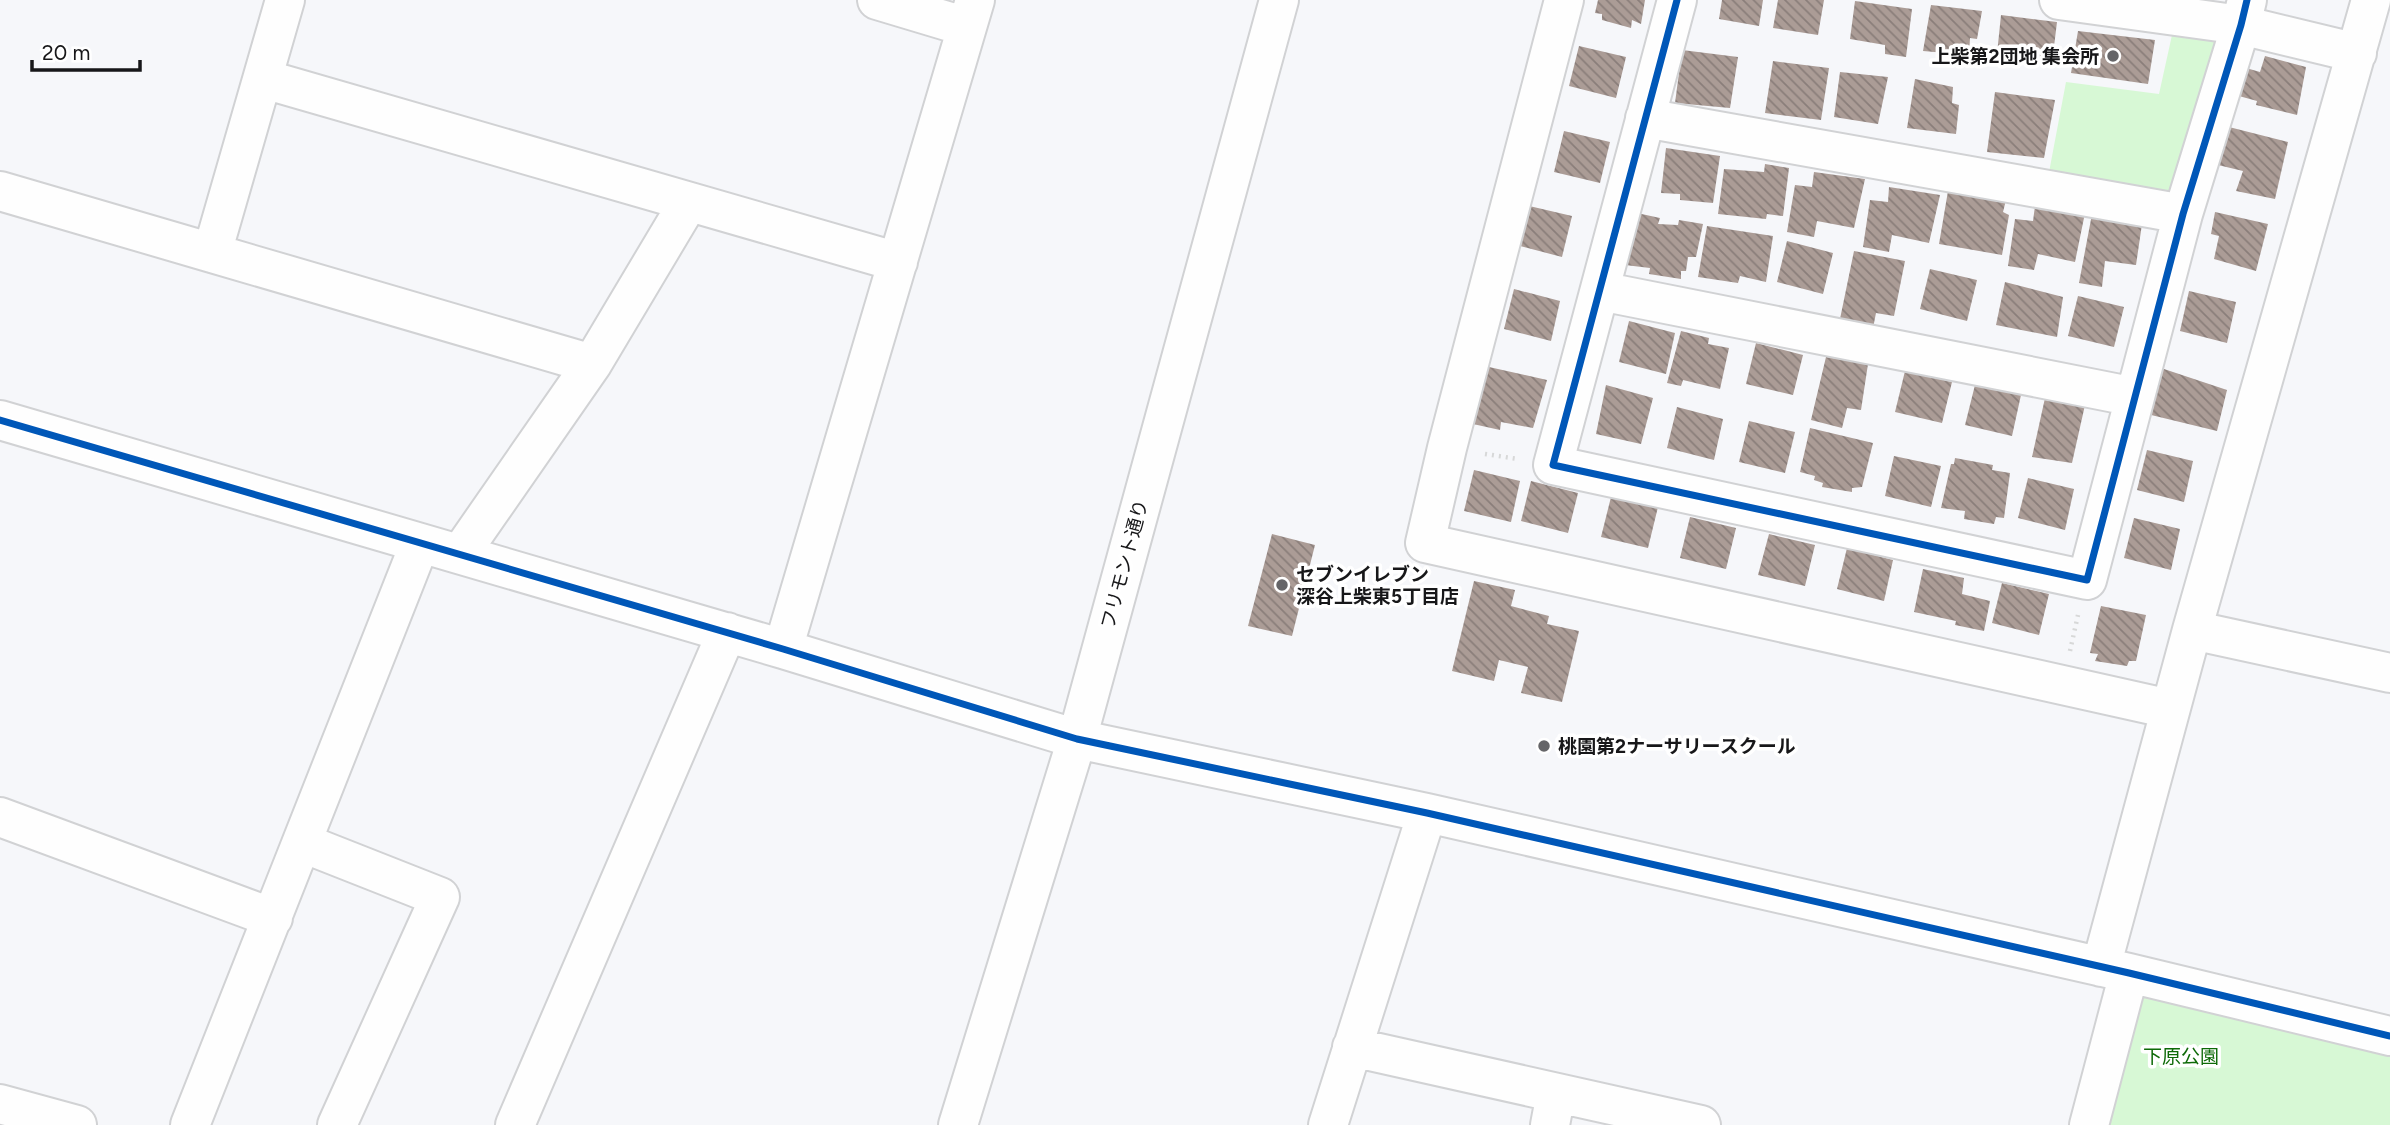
<svg xmlns="http://www.w3.org/2000/svg" width="2390" height="1125" font-family="Figtree,'Noto Sans JP',sans-serif">
	<style>
		.green { fill: #d7f8d5 }
		.building { fill: url(#building-back-hatch) }
		.lines { fill: none; stroke-linecap: round; stroke-linejoin: round }
		.minor-casing { stroke: #d1d2d4; stroke-width: 42 }
		.path { stroke: #d7d8d8; stroke-width: 4.5; stroke-dasharray: 2 5; stroke-linecap: butt }
		.minor { stroke: #fefefe; stroke-width: 38 }
		.cycleway-casing { stroke: #fff; stroke-width: 11 }
		.cycleway { stroke: #0057b8; stroke-width: 7 }
		.poi-dot { fill: #656568; stroke: #fff; stroke-width: 2.5 }
		.labels { text-anchor: middle; stroke-width: 7; stroke-linejoin: round; paint-order: stroke }
		.poi-label { font-size: 19px; font-weight: bold; fill: #171719; stroke: #fff; text-anchor: start }
		.street-label { font-size: 19px; fill: #171719; stroke: #fff }
		.park-label { font-size: 19px; fill: #0e6a08; stroke: #fff }
	</style>
	<defs>
		<pattern id="building-back-hatch" width="6" height="6" patternUnits="userSpaceOnUse" patternTransform="scale(1.75)"><rect width="6" height="6" fill="#ab9c96"/><path d="M-1 5l2 2M0 0l6 6M5-1l2 2" fill="none" stroke="#8a7e7a"/></pattern>
	</defs>
	<rect width="100%" height="100%" fill="#f6f7fa"/>
	<path class="green" d="M2174,26L2216,32L2221,44L2181,199L2047,183L2066,82L2159,94Z
		M2129,973L2390,1036V1125H2089Z"/>
	<path class="building" d="M1598,0H1645L1641,24L1632,20L1631,28L1602,20V14L1595,13Z
		M1722,0H1763L1759,26L1719,19Z
		M1778,0H1824L1818,35L1773,28Z
		M1855,1L1912,9L1906,57L1885,54V45L1850,39Z
		M1931,5L1982,11L1977,39L1970,38L1969,55L1923,51Z
		M2001,15L2057,22L2052,63L2025,61L2026,57L1997,54Z
		M2078,31L2155,40L2148,84L2071,73Z
		M1579,46L1626,57L1616,98L1569,86Z
		M1682,50L1738,57L1730,108L1675,103Z
		M2265,56L2306,67L2297,115L2256,105L2257,101L2239,96L2246,68L2260,72Z
		M1773,61L1829,68L1821,120L1765,113Z
		M1840,72L1888,77L1878,124L1834,117Z
		M1915,79L1953,87L1952,103L1959,105L1956,134L1907,128Z
		M1995,92L2055,100L2044,158L1987,152Z
		M2229,127L2288,142L2275,199L2236,191L2243,171L2218,165Z
		M1564,131L1610,142L1600,183L1554,172Z
		M1666,148L1720,156L1713,203L1680,200V194L1661,193Z
		M1765,164L1789,168L1783,216L1767,214L1766,219L1718,214L1724,169L1764,172Z
		M1814,172L1865,179L1854,228L1817,221L1814,237L1787,232L1795,185L1812,187Z
		M1889,187L1940,195L1929,243L1892,235L1889,252L1863,247L1870,200L1888,202Z
		M1948,191L2006,200L2003,212L2009,215L2002,255L1939,244Z
		M1525,205L1572,216L1562,257L1516,245Z
		M2035,206L2085,213L2075,262L2038,254L2034,270L2008,266L2015,219L2033,221Z
		M2215,212L2268,224L2256,271L2214,259L2219,236L2211,234Z
		M1637,213L1660,218L1658,224L1678,225L1679,220L1703,224L1696,257H1688L1686,271H1681V279L1649,274L1650,268L1625,265Z
		M2092,214L2142,224L2136,265L2105,261L2102,287L2079,283Z
		M1707,226L1773,236L1766,282L1740,276L1738,283L1698,277Z
		M1787,241L1833,253L1823,294L1777,282Z
		M1854,251L1905,261L1894,316L1876,313L1873,328L1840,319Z
		M1930,269L1977,280L1967,321L1920,309Z
		M2005,282L2063,297L2057,337L1996,325Z
		M1514,289L1560,301L1551,341L1504,329Z
		M2189,291L2236,302L2227,343L2180,331Z
		M2078,296L2124,307L2114,347L2068,336Z
		M1629,321L1675,333L1666,374L1619,362Z
		M1681,331L1709,338L1708,344L1729,348L1720,389L1683,380L1681,386L1667,383Z
		M1756,343L1803,355L1793,395L1746,384Z
		M1826,357L1868,364L1861,410L1847,408L1842,428L1811,420Z
		M1480,365L1547,380L1533,428L1501,422L1500,430L1464,422Z
		M2161,368L2227,390L2217,431L2147,414Z
		M1905,371L1952,382L1942,423L1895,412Z
		M1606,385L1653,398L1641,444L1596,434Z
		M1975,385L2021,395L2012,436L1965,425Z
		M2045,398L2085,405L2072,463L2032,457Z
		M1677,407L1723,419L1714,460L1667,448Z
		M1749,421L1795,432L1785,473L1739,462Z
		M1810,428L1873,443L1862,487L1852,488V492L1822,487L1823,483L1814,480L1815,476L1800,472Z
		M2147,450L2193,461L2184,502L2137,490Z
		M1894,456L1941,466L1931,507L1885,496Z
		M1955,458L1993,465L1992,470L2010,473L2004,518L1996,517L1994,524L1964,519L1965,511L1941,508L1951,464H1954Z
		M1474,470L1520,481L1511,522L1464,511Z
		M2028,478L2074,489L2065,530L2018,518Z
		M1531,481L1578,493L1568,533L1521,521Z
		M1611,497L1658,507L1648,548L1601,537Z
		M1690,517L1736,528L1726,569L1680,558Z
		M2134,518L2180,529L2171,570L2124,558Z
		M1272,534L1315,545L1292,636L1248,626Z
		M1769,534L1815,545L1805,586L1758,575Z
		M1847,548L1893,560L1884,601L1837,589Z
		M1923,569L1964,578L1962,594L1990,601L1984,631L1955,625L1956,621L1914,612Z
		M1474,581L1515,590L1511,606L1549,616L1547,624L1579,631L1562,702L1521,693L1528,667L1499,660L1494,681L1452,671Z
		M2002,583L2049,594L2039,635L1992,623Z
		M2101,606L2146,615L2136,661H2129L2127,666L2095,661L2098,654L2090,653Z"/>
	<g class="lines">
		<g class="minor-casing">
			<path id="minor" d="M877,0L967,27
				M1564,0L1447,448L1425,543L2170,709
				M1677,0L1553,465L2087,580L2183,214L2241,25L2247,0
				M2059,0L2241,25L2357,53
				M264,79L898,262
				M1645,118L2183,214
				M0,191L212,253L285,0
				M212,253L592,364
				M1600,291L2135,397
				M0,420L783,649L1077,739L1427,813L2129,973L2390,1036
				M460,554L592,364L688,203
				M2192,630L2390,673
				M783,649L975,0
				M0,817L273,918
				M303,843L440,897L337,1125
				M2101,967L2192,630L2371,0
				M1352,1047L1701,1125
				M0,1104L77,1125
				M190,1125L420,543
				M515,1125L727,632
				M958,1125L1077,739L1279,0
				M1328,1125L1427,813
				M1550,1125L1556,1093
				M2089,1125L2129,973"/>
		</g>
		<path class="path" d="M1485,454L1518,459
			M2070,651L2078,615"/>
		<use href="#minor" class="minor"/>
		<g class="cycleway-casing">
			<path id="cycleway" d="M1677,0L1553,465L2087,580L2183,214L2241,25L2247,0
				M0,420L783,649L1077,739L1427,813L2129,973L2390,1036"/>
		</g>
		<use href="#cycleway" class="cycleway"/>
	</g>
	<g class="poi-dot">
		<circle cx="2113" cy="56" r="7"/>
		<circle cx="1282" cy="585" r="7"/>
		<circle cx="1544" cy="746" r="7"/>
	</g>
	<g class="labels">
		<g class="poi-label">
			<text x="2099" y="63" text-anchor="end">上柴第2団地 集会所</text>
			<text x="1296" y="581">セブンイレブン<tspan x="1296" dy="22">深谷上柴東5丁目店</tspan></text>
			<text x="1558" y="753">桃園第2ナーサリースクール</text>
		</g>
		<g class="street-label">
			<text transform="translate(1124 564) rotate(-75)" y="7">フリモント通り</text>
		</g>
		<g class="park-label">
			<text x="2181" y="1063">下原公園</text>
		</g>
	</g>
	<path d="M32 60v10h108v-10" fill="none" stroke="#171719" stroke-width="3.5"/>
	<text x="42" y="60" font-size="21" fill="#171719" stroke="#ffffff" stroke-width="5" paint-order="stroke">20 m</text>
</svg>
